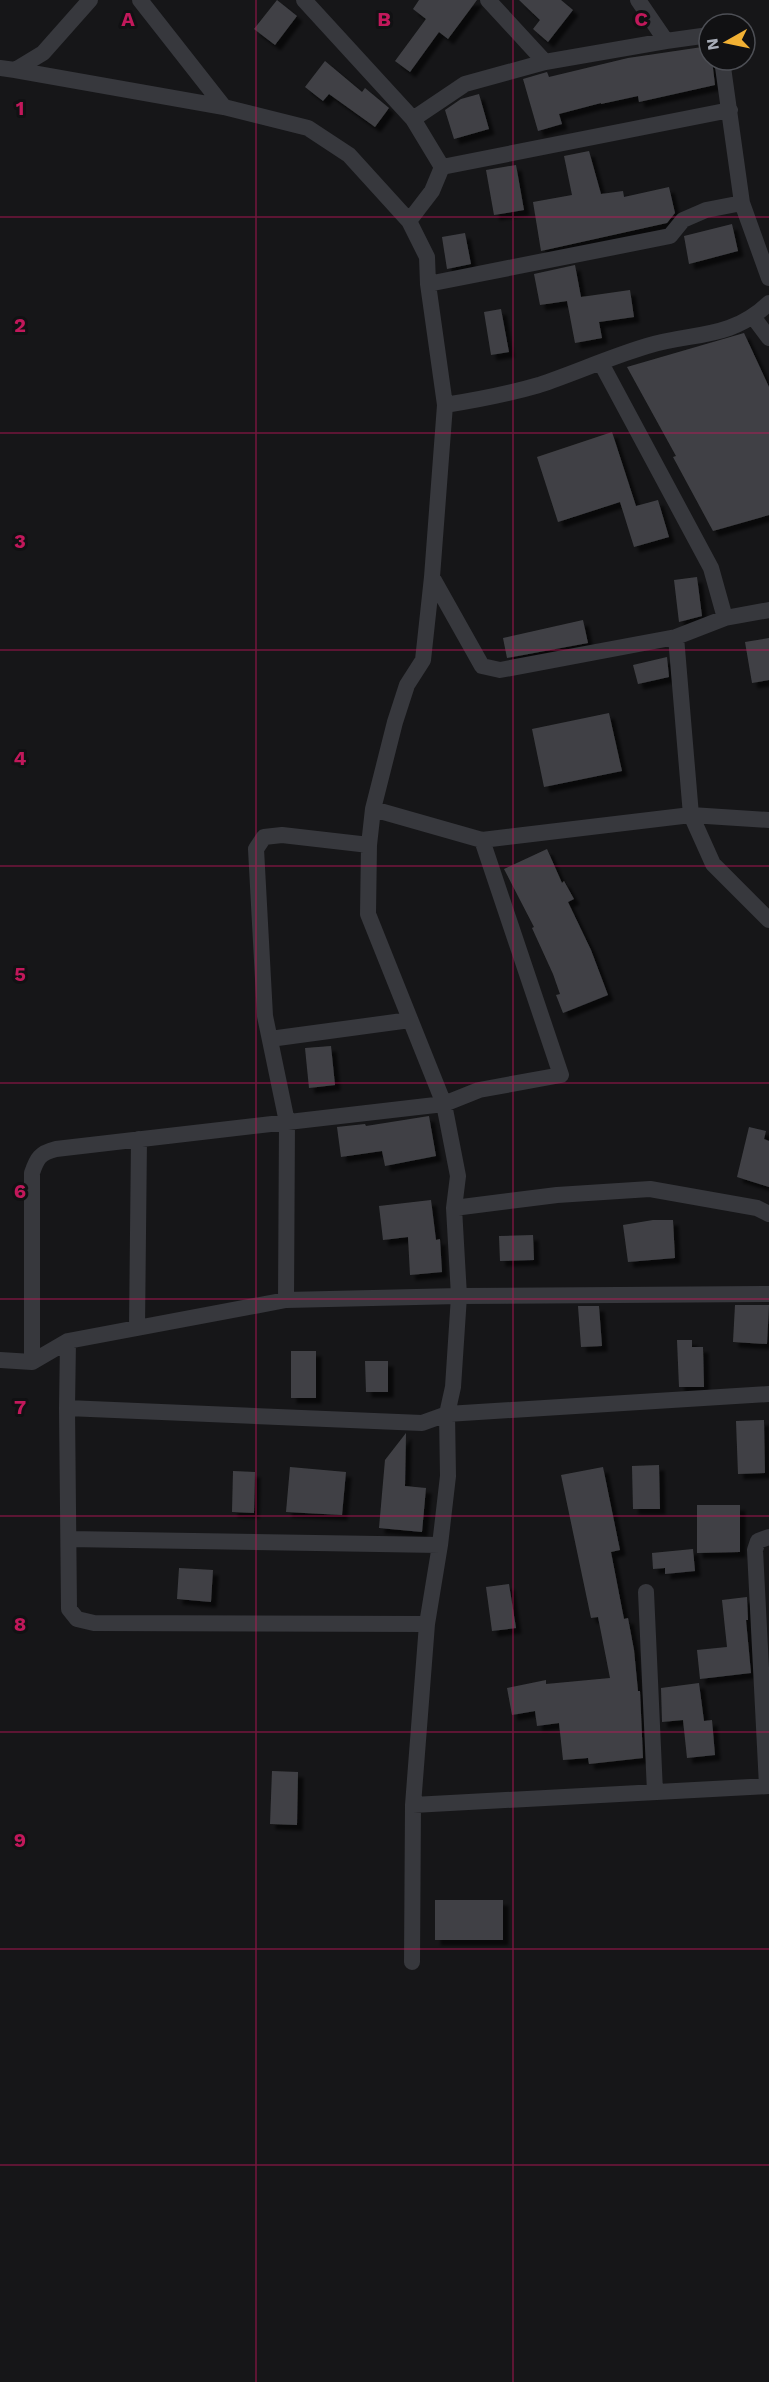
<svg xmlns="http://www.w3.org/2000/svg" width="769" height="2382" font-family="'Work Sans',sans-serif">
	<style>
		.building { fill: #404145; filter: url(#shadow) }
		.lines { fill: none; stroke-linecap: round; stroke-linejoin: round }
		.minor { stroke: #37383d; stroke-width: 16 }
		.grid { fill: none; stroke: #c2185b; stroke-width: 1.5; stroke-opacity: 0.55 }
		.grid-label { font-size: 20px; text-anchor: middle; font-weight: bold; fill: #c2185b; stroke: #111113; stroke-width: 6; stroke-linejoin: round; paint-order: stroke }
	</style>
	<defs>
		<filter id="shadow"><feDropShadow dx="5.5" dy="5.5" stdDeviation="1.5" flood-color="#0009"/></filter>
	</defs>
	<rect width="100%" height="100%" fill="#161618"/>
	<path class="building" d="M277,0L297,16L275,45L254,29Z
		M419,0H477L448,39L439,32L410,72L395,61L426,19L413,9Z
		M519,0H561L573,10L548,42L533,29L540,20Z
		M709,46V60H712L715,85L639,102L638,96L601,104V103L559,114L562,124L538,131L523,79L547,72L549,77L628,58Z
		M325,61L362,92L365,88L389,108L375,127L329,94L323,101L305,87Z
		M479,94L489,129L454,139L445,110L461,99Z
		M589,151L601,194L623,191L624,197L669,187L675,213L667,223L541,251L533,202L572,195L564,156Z
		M516,165L524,210L494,215L486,170Z
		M732,224L738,251L689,264L684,236Z
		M465,233L471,264L447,269L442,237Z
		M575,265L581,297L630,290L634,317L599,322L602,338L575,343L567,301L540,305L534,274Z
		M501,309L509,352L491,355L484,312Z
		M744,333L769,387V515L713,531L673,457L676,456L627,367Z
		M612,432L636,506L658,500L669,537L634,547L620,502L558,522L537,457Z
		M697,577L702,616L679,622L674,580Z
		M583,620L588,643L507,658L503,638Z
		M769,638V680L752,683L745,642Z
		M667,657L669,677L638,684L633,665Z
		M609,713L622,771L544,787L532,729Z
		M547,849L562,883L564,881L574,899L568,902L591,950L608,995L563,1013L556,995L560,994L553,974L532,928L534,927L504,869Z
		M331,1046L335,1085L309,1088L305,1048Z
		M429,1116L436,1156L385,1166L382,1151L341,1157L337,1127L365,1124L366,1126Z
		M749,1127L766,1131L764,1139L769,1141V1187L737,1177Z
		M431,1200L436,1240L440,1239L442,1272L410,1275L408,1237L383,1240L379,1206Z
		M653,1220H673L675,1258L628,1262L623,1225Z
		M533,1235L534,1260L500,1261L499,1236Z
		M735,1305H769L767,1344L733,1342Z
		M578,1306H599L602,1346L581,1347Z
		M677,1340H692V1347H703L704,1387H679Z
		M291,1351H316V1398H291Z
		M365,1361H388V1392H366Z
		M764,1420L765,1473L738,1474L736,1421Z
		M406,1433L405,1486L426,1488L422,1532L379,1528L385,1460Z
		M659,1465L660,1509H633L632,1466Z
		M290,1467L346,1472L342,1515L286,1512Z
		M603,1467L620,1550L611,1552L624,1619L628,1618L634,1650L638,1691H640L643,1758L589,1764L588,1758L563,1760L559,1723L537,1726L535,1711L512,1715L507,1688L546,1680V1684L610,1678L598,1617L591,1618L561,1475Z
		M233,1471L255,1472L254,1513L232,1512Z
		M697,1505H740V1552L697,1553Z
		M693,1549L695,1571L665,1574V1568L653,1569L652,1553Z
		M179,1568L213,1570L211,1602L177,1599Z
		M509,1584L516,1628L492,1631L486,1587Z
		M747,1597L748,1620H746L751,1673L700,1679L697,1650L727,1647L722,1600Z
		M699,1683L704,1721L712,1720L715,1755L687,1758L683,1720L662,1722L661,1688Z
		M272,1771L298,1772L297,1825L270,1824Z
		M435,1900H503V1940H435Z"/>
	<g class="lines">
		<path class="minor" d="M140,0L224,107L308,128L349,155L409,221L427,257L428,284L445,405C477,400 508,394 539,385C575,373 610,357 647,346C693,332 730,340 769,303
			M304,0L413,119L465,84L545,62L488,0
			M666,41L709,35
			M722,60L742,203L769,278
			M545,62L666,41L638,0
			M0,68L15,70L43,53L90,0
			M15,70L224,107
			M442,167L730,110
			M409,221L432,191L442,167L413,119
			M428,284L670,236L683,220L706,210L742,203
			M754,318L769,338
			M601,363L711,568L725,618
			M432,577L482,666L500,670L676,637
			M769,610L725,618L676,637L691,815L713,864L769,920
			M373,809L482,840L691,815L769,820
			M270,1039L410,1020
			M454,1208L557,1195L650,1189L757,1208L769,1214
			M286,1300L287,1122L265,1016L256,849L264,837L282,835L369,845
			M137,1328L139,1139
			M68,1341L67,1408L69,1609L77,1619L94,1623L427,1624
			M0,1360L32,1362L68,1341L286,1300L459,1296L769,1294
			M32,1362V1173C37,1158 40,1153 56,1149L444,1104L479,1090L561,1075L482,840
			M67,1408L422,1423L447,1414L769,1394
			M69,1539L440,1545
			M646,1592L655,1792
			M767,1786L755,1550L758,1541L769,1537
			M413,1805L769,1786
			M412,1962L413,1805L427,1624L440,1545L448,1476L447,1414L453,1387L459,1296L454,1208L458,1176L444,1104L368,914L369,845L373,809L395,722L407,685L423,660L432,577L445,405"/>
	</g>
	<path class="grid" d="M256,0V2382M513,0V2382M0,217H769M0,433H769M0,650H769M0,866H769M0,1083H769M0,1299H769M0,1516H769M0,1732H769M0,1949H769M0,2165H769"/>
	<g class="grid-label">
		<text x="128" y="26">A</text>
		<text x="384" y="26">B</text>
		<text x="641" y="26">C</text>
		<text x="20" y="115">1</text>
		<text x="20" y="332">2</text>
		<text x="20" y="548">3</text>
		<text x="20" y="765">4</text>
		<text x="20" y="981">5</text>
		<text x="20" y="1198">6</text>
		<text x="20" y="1414">7</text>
		<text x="20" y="1631">8</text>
		<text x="20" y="1847">9</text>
	</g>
	<g transform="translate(727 42) rotate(261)"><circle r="28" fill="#111113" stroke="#4d4f55" stroke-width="1.5"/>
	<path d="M0-4.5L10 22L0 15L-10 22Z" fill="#f2b134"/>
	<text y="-9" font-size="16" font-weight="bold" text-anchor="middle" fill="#a8adb8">N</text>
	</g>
</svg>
